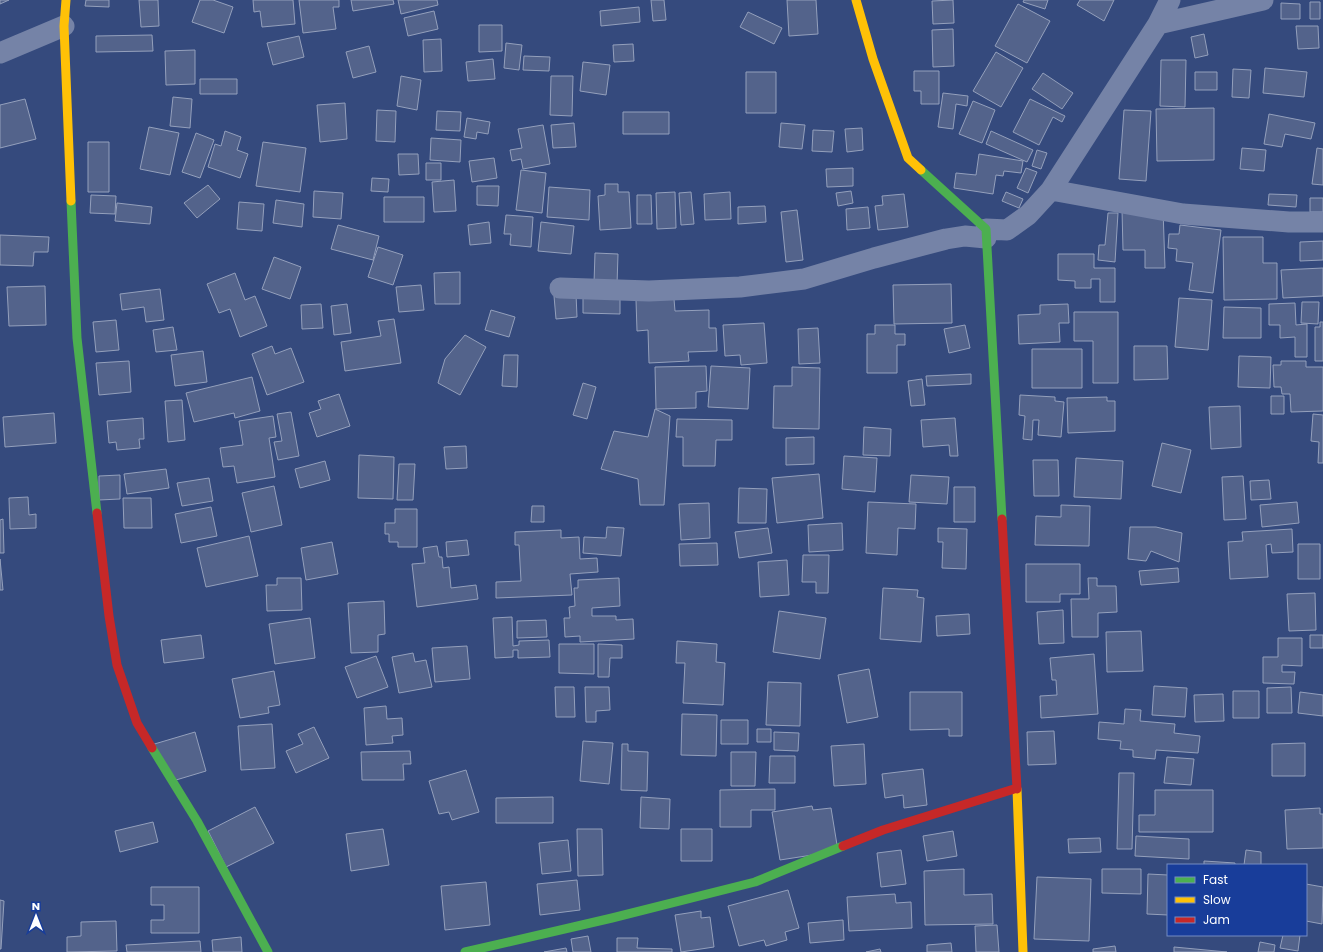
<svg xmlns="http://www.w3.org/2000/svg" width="1323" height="952" font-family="Poppins,sans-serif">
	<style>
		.building { fill: #53638b; stroke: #94a0bc }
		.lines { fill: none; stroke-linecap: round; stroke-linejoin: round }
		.street { stroke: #7583a7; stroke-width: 21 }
		.fast { stroke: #4caf50; stroke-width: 9 }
		.slow { stroke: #ffc107; stroke-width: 9 }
		.jam { stroke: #c62828; stroke-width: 9 }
	</style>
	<rect width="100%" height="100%" fill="#354a7d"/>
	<path class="building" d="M0,0H9L0,4Z
		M86,0H109V7L85,6Z
		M139,0H158L159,26L141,27Z
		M200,0H213L233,7L224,33L192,22Z
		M253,0H293L295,24L262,27L260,11L254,12Z
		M299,0H339V7H333L336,29L303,33Z
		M351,0H393L394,4L353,11Z
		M398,0H437L438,5L401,14Z
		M651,0H664L666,20L653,21Z
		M787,0H816L818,34L789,36Z
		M953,0L954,23L933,24L932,1Z
		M1024,0H1048L1045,9L1023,2Z
		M1080,0H1114L1104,21L1077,5Z
		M1310,2H1320V19H1310Z
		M1281,3L1300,4V19H1281Z
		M1018,4L1050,21L1027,63L995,46Z
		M639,7L640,22L601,26L600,11Z
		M434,11L438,29L408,36L404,18Z
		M748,12L782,28L774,44L740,27Z
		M479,25H502V51L479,52Z
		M1296,26H1318L1319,48L1298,49Z
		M953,29L954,66L933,67L932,30Z
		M1204,34L1208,55L1195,58L1191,37Z
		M152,35L153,51L96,52V36Z
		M299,36L304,57L273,65L267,43Z
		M441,39L442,71L424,72L423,40Z
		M506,43L522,45L519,70L504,68Z
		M633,44L634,61L614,62L613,45Z
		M369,46L376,72L353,78L346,52Z
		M195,50V84L166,85L165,51Z
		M996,52L1023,68L1001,107L973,91Z
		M524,56L550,57L549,71L523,70Z
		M493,59L495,79L468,81L466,62Z
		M1161,60H1186L1185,107L1160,106Z
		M583,62L610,65L606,95L580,91Z
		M1265,68L1307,72L1304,97L1263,93Z
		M1233,69L1251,70L1249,98L1232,97Z
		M914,71H939V104H921V91H914Z
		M746,72H776V113H746Z
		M1195,72H1217V90H1195Z
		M1043,73L1073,93L1062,109L1032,89Z
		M401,76L421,80L417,110L397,106Z
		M551,76H573L572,116L550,115Z
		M200,79H237V94H200Z
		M943,93L968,96L967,106L956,104L953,129L938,127Z
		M173,97L192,99L190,128L170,126Z
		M25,99L36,139L0,148V105Z
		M1030,99L1065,116L1062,122L1053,117L1039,145L1013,132Z
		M973,101L995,110L982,143L959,134Z
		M345,103L347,139L320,142L317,105Z
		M1214,108V160L1157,161L1156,109Z
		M377,110L396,111L395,142L376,141Z
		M1124,110L1151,111L1146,181L1119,179Z
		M437,111L461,112L460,131L436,130Z
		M623,112H669V134H623Z
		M1269,114L1315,123L1311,139L1285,134L1282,147L1264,144Z
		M467,118L490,122L488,134L477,132L476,139L464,137Z
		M574,123L576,147L553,148L551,125Z
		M781,123L805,125L802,149L779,147Z
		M543,125L550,164L523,169L521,159L512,161L510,150L522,148L518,129Z
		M149,127L179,133L170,175L140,169Z
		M862,128L863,150L847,152L845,129Z
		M813,130L834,131L832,152L812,151Z
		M225,131L241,137L237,150L248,154L240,178L208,167L215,144L221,146Z
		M991,131L1033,150L1027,162L986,144Z
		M196,133L214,140L200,178L182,172Z
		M431,138L461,140L460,162L430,160Z
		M88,142H109V192H88Z
		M263,142L306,148L300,192L256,186Z
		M1242,148L1266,150L1264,171L1240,169Z
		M1317,148L1323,149V185L1312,184Z
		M1037,150L1047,153L1041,169L1032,166Z
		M398,154H418L419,174L399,175Z
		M979,154L1023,161L1021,173L1004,171L1003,176L996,175L993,194L954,188L956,173L976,175Z
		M494,158L497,178L472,182L469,161Z
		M426,163H441V180H426Z
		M853,168V186L827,187L826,169Z
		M1026,168L1037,172L1028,193L1017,188Z
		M521,170L546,173L542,213L516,210Z
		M372,178L389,179L388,192L371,191Z
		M454,180L456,211L434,212L432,182Z
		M605,184H618V192H629L631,228L600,230L598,196L605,195Z
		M208,185L220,199L197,218L184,203Z
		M477,186H499L498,206L477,205Z
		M549,187L590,190L589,220L547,217Z
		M314,191L343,193L341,219L313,217Z
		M851,191L853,203L838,206L836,193Z
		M675,192L676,228L657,229L656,193Z
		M691,192L694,224L681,225L679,193Z
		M730,192L731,219L705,220L704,194Z
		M1006,192L1023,199L1019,208L1002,201Z
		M904,194L908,227L878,230L875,206L883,205L882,196Z
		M1269,194L1297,195L1296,207L1268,205Z
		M91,195L116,196L115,214L90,213Z
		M637,195H651L652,224H637Z
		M384,197H424V222H384Z
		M1310,198H1323V212H1310Z
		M276,200L304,204L302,227L273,223Z
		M239,202L264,204L262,231L237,229Z
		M117,203L152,207L150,224L115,221Z
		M765,206L766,222L738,224V207Z
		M868,207L870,228L847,230L846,209Z
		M1163,209L1165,268H1145V250H1123L1122,210Z
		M797,210L803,260L786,262L781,212Z
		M1108,213H1118L1115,262L1098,260L1099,245H1105Z
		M506,215L533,217L531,247L510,245L511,234H504Z
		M489,222L491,243L470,245L468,225Z
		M541,222L574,226L571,254L538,251Z
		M338,225L379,236L373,260L331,249Z
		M1180,225L1221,230L1213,293L1189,290L1193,263L1176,261L1177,249L1168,248L1169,234H1179Z
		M0,235L49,237L48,252H34L33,266L0,265Z
		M1223,237H1263V263H1277V299L1224,300Z
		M1323,241V260L1300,261V242Z
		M378,247L403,255L393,285L368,277Z
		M595,253L618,254L617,285L594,283Z
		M1058,254H1094V268H1115V302H1100V279H1091V288H1075V281L1058,280Z
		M274,257L301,267L290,299L262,289Z
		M1323,268V296L1283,298L1281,270Z
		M460,272V304H435L434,273Z
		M235,273L245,300L255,296L267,326L240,337L230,309L219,313L207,284Z
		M951,284L952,323L894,324L893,285Z
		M421,285L424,310L399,312L396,287Z
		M45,286L46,325L9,326L7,287Z
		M160,289L164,320L146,322L144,307L122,310L120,294Z
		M576,294L577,317L556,319L554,296Z
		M583,296H620V314L583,313Z
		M1179,298L1212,300L1208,350L1175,347Z
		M674,299L675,311L709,310V328H716L717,351L688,352L689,361L649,363L648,330L637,331L636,300Z
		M1302,302H1319L1318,324L1301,323Z
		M1295,303L1296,325L1307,324V357H1295V337L1280,338V325H1269V304Z
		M321,304L323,328L302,329L301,305Z
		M347,304L351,333L334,335L331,306Z
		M1068,304L1069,323H1059L1060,342L1019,344L1018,315L1040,314V305Z
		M1224,307L1261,308V338H1223Z
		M491,310L515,317L509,337L485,330Z
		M1074,312H1118V383H1093V341H1074Z
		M394,319L401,363L345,371L341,342L381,336L378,321Z
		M116,320L119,350L96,352L93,322Z
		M1320,322H1323V361H1315V327H1320Z
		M764,323L767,363L741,365L740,355L725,356L723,325Z
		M875,325H895V334H905V345H897V373H867V334H875Z
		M965,325L970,348L949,353L944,329Z
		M173,327L177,350L156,352L153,330Z
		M818,328L820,363L799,364L798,329Z
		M465,335L486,347L460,395L438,383L445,359Z
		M272,346L275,354L291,348L304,382L267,395L252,354Z
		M1134,346H1167L1168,379L1134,380Z
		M1032,349H1082V388H1032Z
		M203,351L207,382L175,386L171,355Z
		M504,355H518L517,387L502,386Z
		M1239,356L1271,357L1270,388L1238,387Z
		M129,361L131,392L99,395L96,363Z
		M1281,361H1306V367H1323V411L1291,412L1290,394H1282L1281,387H1274L1273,365H1281Z
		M706,366L707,391L696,392V408L656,409L655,367Z
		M711,366L750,368L748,409L708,407Z
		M792,367L820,368L819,429L773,428L774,386H792Z
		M971,374V384L927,386L926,376Z
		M252,377L260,411L235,418L234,413L194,422L186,393Z
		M922,379L925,405L911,406L908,381Z
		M583,383L596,387L587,419L573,415Z
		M339,394L350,426L317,437L309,413L321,409L318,401Z
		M1020,395L1055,397V401L1064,402L1061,437L1038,435L1039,420H1033L1032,440L1023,439L1025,416L1019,415Z
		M1271,396H1284V414H1271Z
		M1107,397V401H1115V431L1068,433L1067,398Z
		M182,400L185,440L168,442L165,401Z
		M1240,406L1241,447L1211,449L1209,407Z
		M655,409L670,416L664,505H640L638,479L601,469L614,431L648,437Z
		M291,412L299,456L278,460L274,442L282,441L277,414Z
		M54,413L56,443L5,447L3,417Z
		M1313,414L1323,415V463H1318L1319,442L1311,441Z
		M273,416L276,437L269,438L275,477L237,483L234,466L223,467L220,448L243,445L239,421Z
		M143,418L144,439H139L140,448L117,450L116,442L109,443L107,421Z
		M955,418L958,456H950L949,445L923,447L921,420Z
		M677,419L732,420V440H716L715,466H683V437H676Z
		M864,427L891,429L890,456L863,455Z
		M814,437V464L786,465V438Z
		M1162,443L1191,450L1181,493L1152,486Z
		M466,446L467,468L446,469L444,447Z
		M359,455L394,457L393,499L358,498Z
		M844,456L877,458L875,492L842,489Z
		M1076,458L1123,461L1121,499L1074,497Z
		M1033,460H1058L1059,496H1034Z
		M325,461L330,480L300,488L295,469Z
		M399,464H415L413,500H397Z
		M166,469L169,488L127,494L124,474Z
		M819,474L823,518L777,523L772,478Z
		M120,475V499L99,500V476Z
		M911,475L949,477L947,504L909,502Z
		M1243,476L1246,519L1224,520L1222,477Z
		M209,478L213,501L182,506L177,483Z
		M1269,480L1271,499L1251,500L1250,481Z
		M274,486L282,525L251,532L242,493Z
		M954,487H975V522H954Z
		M739,488L767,489L766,523H738Z
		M28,497L29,515L36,514V528L10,529L9,498Z
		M123,498H151L152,528H124Z
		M868,502L916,504L915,529L898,528L897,555L866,553Z
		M1297,502L1299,523L1262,527L1260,505Z
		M709,503L710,538L681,540L679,504Z
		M1061,505L1090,506L1089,546L1035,545L1036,516L1061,517Z
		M532,506H544V522H531Z
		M211,507L217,536L181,543L175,514Z
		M395,509H417V547H398V542H389V534H385V523H395Z
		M3,519L4,553H0V520Z
		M842,523L843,550L809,552L808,525Z
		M607,527L624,528L621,556L583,553L584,537L606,538Z
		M1130,527H1156L1182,533L1179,562L1151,551L1146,561L1128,559Z
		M768,528L772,553L739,558L735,532Z
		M938,528L967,529L966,569L942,568L943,542H938Z
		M1292,529L1293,552L1272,553L1271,544L1266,545L1268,577L1230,579L1228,542L1243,541L1242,532Z
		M561,530V538L579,537L580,559L597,558L598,572L570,574L572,595L496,598V582L521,581L519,545H515V532Z
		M249,536L258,576L206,587L197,548Z
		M467,540L469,555L447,557L446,542Z
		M332,542L338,574L306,580L301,548Z
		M717,543L718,565L680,566L679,544Z
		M1298,544H1320V579H1298Z
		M437,546L439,557H442L443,568L449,567L451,588L476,585L478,599L417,607L412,564L425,563L423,548Z
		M803,555H829L828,593H816V582H802Z
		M0,559L3,590H0Z
		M787,560L789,595L760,597L758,562Z
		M1026,564H1080V594H1060V602H1026Z
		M1178,568L1179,582L1141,585L1139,571Z
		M277,578H301L302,610L267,611L266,585H277Z
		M619,578L620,606L592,608V616H616V620L633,619L634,639L580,642V636L565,637L564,618H570L569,607L575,606L574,588H578V580Z
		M1088,578H1097V586H1116L1117,612L1098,613V637H1072L1071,599H1089Z
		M883,588L918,590L917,597L924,598L921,642L880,639Z
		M1315,593L1316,630L1289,631L1287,594Z
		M384,601L385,634L378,635V652L351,653L348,603Z
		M1063,610L1064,643L1039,644L1037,612Z
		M779,611L826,618L820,659L773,652Z
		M969,614L970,634L937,636L936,616Z
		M512,617L513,646L519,645V641L549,640L550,657L518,658V650H513V657L495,658L493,618Z
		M310,618L315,658L275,664L269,624Z
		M546,620L547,637L517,638V621Z
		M1141,631L1143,671L1107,672L1106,632Z
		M201,635L204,658L164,663L161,640Z
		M1310,635H1323V648H1310Z
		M1278,638H1302V666L1282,665V672H1295L1294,684L1263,683V657H1278Z
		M677,641L717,644L716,662L725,663L723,705L683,703L685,663H676Z
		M559,644H594V674L559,673Z
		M598,644L622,645V658H610L609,677H598Z
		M467,646L470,679L435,682L432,648Z
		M413,653L415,662L426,660L432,687L399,693L392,657Z
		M1094,654L1098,714L1041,718L1040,696L1057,695L1056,680H1052L1050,658Z
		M376,656L388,687L357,698L345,667Z
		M869,669L878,717L847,723L838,675Z
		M274,671L280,705L268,707L269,713L240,718L232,679Z
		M768,682L801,683L800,726L766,725Z
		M1154,686L1187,688L1185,717L1152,715Z
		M555,687H574L575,717H556Z
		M585,687H609L610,710L596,711V722H586Z
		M1291,687L1292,713H1267V688Z
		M1233,691H1259V718H1233Z
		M910,692H962V736H949V729L910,730Z
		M1300,692L1323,695V716L1298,713Z
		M1223,694L1224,721L1195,722L1194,695Z
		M386,706L387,719L402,718L403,735L392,736L393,743L366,745L364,708Z
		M1125,709L1141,710L1140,721L1175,724L1174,733L1200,736L1198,753L1156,750L1155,759L1133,757V750L1120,749L1121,741L1098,739L1099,722L1124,724Z
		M682,714L717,715L716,756L681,755Z
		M721,720H748V744H721Z
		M272,724L275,768L241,770L238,726Z
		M314,727L329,758L296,773L286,751L303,744L298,734Z
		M757,729H771V742H757Z
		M1054,731L1056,764L1028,765L1027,732Z
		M195,732L206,771L176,780L151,745Z
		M774,732L799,733L798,751L774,750Z
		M583,741L613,743L609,784L580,781Z
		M1305,743V776H1272V744Z
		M622,744H628V751L648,752L647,791L621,790Z
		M864,744L866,784L834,786L831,746Z
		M410,751L411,764H403L404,780H362L361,752Z
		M731,752H756L755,786H731Z
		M770,756H795V783H769Z
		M1167,757L1194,759L1191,785L1164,783Z
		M923,769L927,805L904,808L903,795L885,798L882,774Z
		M466,770L479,812L452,820L449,812L439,814L429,781Z
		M1119,773H1134L1132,849H1117Z
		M775,789V810H751V827H720V790Z
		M1155,790H1213V832H1139V815H1155Z
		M553,797V823H496V798Z
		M641,797L670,799L669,829L640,828Z
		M812,806L813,810L831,808L838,851L780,860L772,812Z
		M255,807L274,843L226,867L208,831Z
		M1320,808V814H1323V848L1287,849L1285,810Z
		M153,822L158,842L120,852L115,831Z
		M383,829L389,865L351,871L346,834Z
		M577,829H602L603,875L578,876Z
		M681,829H712V861H681Z
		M953,831L957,856L927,861L923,836Z
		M1136,836L1189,839V859L1135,856Z
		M1100,838L1101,852L1069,853L1068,839Z
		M568,840L571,871L542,874L539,843Z
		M901,850L906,884L881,887L877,853Z
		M1246,850L1261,852V865H1244Z
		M1204,861L1235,863V865H1204Z
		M964,869V895L992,894L993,924L925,925L924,871Z
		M1102,869H1141V894L1102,893Z
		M1148,874L1168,875V915L1147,914Z
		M1037,877L1091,879L1089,941L1034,939Z
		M577,880L580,910L540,915L537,884Z
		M486,882L490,925L445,930L441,886Z
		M1306,884L1323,887L1322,924L1306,921Z
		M151,887H199V933H151V920H164V905H151Z
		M788,890L799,928L785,932L787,940L766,946L764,940L739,946L728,906Z
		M895,894L896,903L911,902L912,928L849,931L847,897Z
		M0,900L4,901L1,949H0Z
		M701,911V918L710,917L714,947L681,952L675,915Z
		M843,920L844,940L810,943L808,923Z
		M116,921L117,951L67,952V937L81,936V922Z
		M997,925L999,952H976L975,926Z
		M1283,935H1300L1298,951L1280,948Z
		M588,936L591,952H573L571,939Z
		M241,937L242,952H213L212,940Z
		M617,938H638L637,948L672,949V952H617Z
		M200,941L201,952H127L126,945Z
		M1260,942L1275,945L1274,952H1258Z
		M951,943L952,952H927V945Z
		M1115,946L1116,952H1093V949Z
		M1174,947L1227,952H1174Z
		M566,948L567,952H544Z
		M880,949L881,952H866Z"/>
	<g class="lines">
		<path class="street" d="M1158,24L1263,0
			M0,53L64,26
			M1051,190L1183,214L1289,222H1323
			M986,229L1007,230L1028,215L1051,190L1158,24L1170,0
			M560,288L649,291L740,287L804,279L874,258L946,239L965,236L986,238"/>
		<path class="fast" d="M921,170L986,229L1002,519
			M71,201L77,338L97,513
			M152,748L197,821L268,952
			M465,952L612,918L755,882L843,846"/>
		<path class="slow" d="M66,0L64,26L71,201
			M856,0L873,59L908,158L921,170
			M1017,789L1023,952"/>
		<path class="jam" d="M97,513L109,616L117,665L137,723L152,748
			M1002,519L1017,789
			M843,846L883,830L1017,788"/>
	</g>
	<rect x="1167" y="864" width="140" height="72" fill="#183d9a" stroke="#748bc2"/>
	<rect x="1175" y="877" width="20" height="6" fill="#4caf50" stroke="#748bc2"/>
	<text x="1203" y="884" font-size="12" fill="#ffffff">Fast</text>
	<rect x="1175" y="897" width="20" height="6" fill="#ffc107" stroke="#748bc2"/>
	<text x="1203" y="904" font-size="12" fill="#ffffff">Slow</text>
	<rect x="1175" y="917" width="20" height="6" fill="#c62828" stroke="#748bc2"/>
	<text x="1203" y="924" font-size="12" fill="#ffffff">Jam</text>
	<g transform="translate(36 916)" stroke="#183d9a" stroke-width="3" paint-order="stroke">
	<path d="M0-3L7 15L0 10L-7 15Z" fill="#ffffff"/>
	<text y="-6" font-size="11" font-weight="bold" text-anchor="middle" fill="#ffffff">N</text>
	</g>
</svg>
